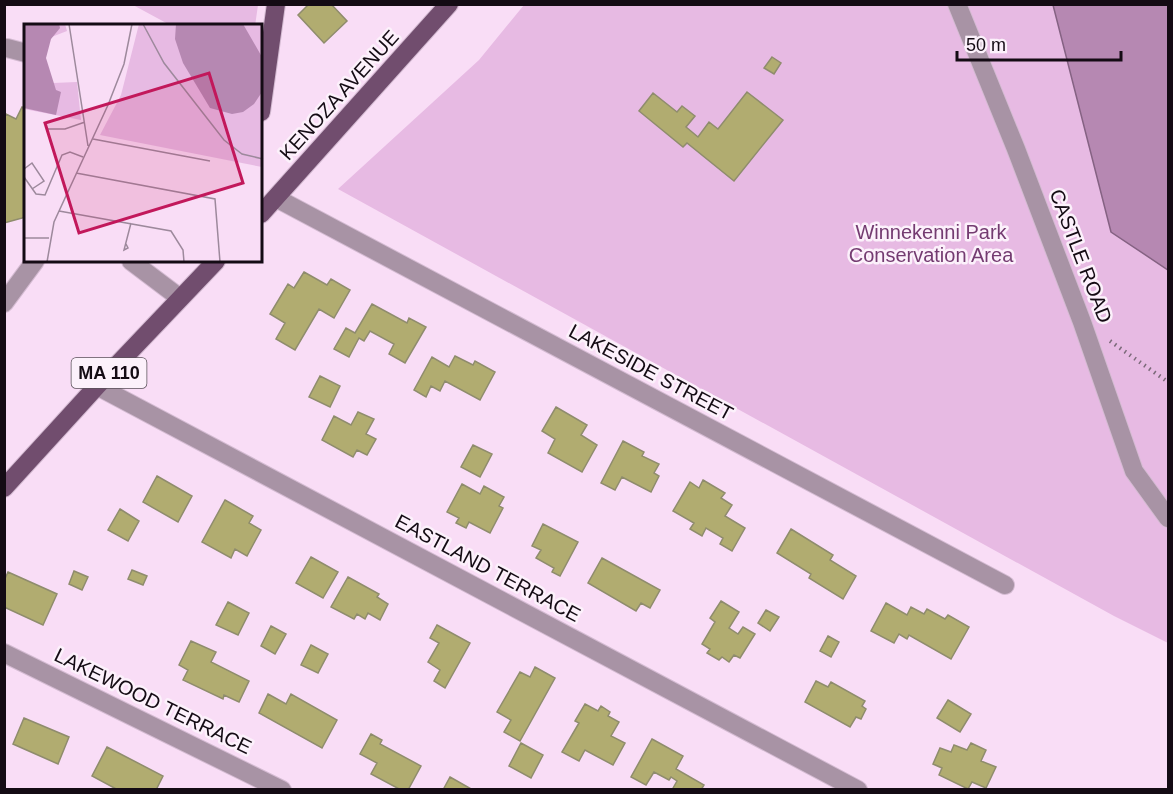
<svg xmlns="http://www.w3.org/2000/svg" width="1173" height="794" font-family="Arial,sans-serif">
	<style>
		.green { fill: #e7bae3 }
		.water { fill: #b688b2; stroke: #856283; stroke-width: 1.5 }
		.building { fill: #b1ac70; stroke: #8f8c6d; stroke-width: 1.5 }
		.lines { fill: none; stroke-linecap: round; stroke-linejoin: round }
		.minor-casing { stroke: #d4bbd2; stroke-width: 20 }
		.major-casing { stroke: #d4bbd2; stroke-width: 20 }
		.path { stroke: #7c6a7a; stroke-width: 4; stroke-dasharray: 1.5 4.5; stroke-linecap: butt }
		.minor { stroke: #a893a5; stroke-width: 18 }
		.major { stroke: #714d6e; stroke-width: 18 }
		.labels { text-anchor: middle; stroke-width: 5; stroke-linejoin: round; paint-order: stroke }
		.shield { fill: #fcf1fb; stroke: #5a5059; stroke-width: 1.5 }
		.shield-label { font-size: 18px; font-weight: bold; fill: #140b14 }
		.street-label { font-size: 20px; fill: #140b14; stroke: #fcf1fb }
		.park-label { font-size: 20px; fill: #743b71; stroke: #fcf1fb }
		.inset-road { fill: none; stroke: #9d899c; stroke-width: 1.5 }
		.view { fill: #c2185b; fill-opacity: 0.15; stroke: #c2185b; stroke-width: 3 }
		.inset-edge { fill: none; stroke: #140b14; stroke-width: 3 }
	</style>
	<rect width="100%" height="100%" fill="#f9ddf6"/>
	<path class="green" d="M133,5H258L255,26L170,25Z
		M524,5H1168V643L1114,616L338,189L479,60Z"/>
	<path class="water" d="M1053,5H1168V270L1111,232Z"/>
	<path class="building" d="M309,4H331L347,21L324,43L298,15Z
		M772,57L781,63L774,74L764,68Z
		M747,92L783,120L734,181L687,143L683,147L639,111L653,93L677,112L682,106L695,116L686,127L698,137L709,122L718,129Z
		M22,107L26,109V217L4,223V118L6,114L16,119Z
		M304,272L327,285L331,279L350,290L334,318L319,309L295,350L276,339L285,323L270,314L288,284L294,288Z
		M372,304L407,323L409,318L426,327L405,363L389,354L394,344L370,331L364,341L359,338L349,357L334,349L346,328L355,333Z
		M455,356L473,365L475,361L495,372L480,400L445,381L440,391L431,386L426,397L414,390L432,357L449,367Z
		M320,376L340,386L330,407L309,397Z
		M556,407L587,425L581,435L597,445L582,472L548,453L555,439L542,431Z
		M358,412L374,419L366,434L376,439L367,455L357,450L353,457L322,440L334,416L351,425Z
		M623,441L644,452L642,456L659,464L654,473L659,476L651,492L622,477L615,490L601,483Z
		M473,445L492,454L480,477L461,467Z
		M157,476L192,496L178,522L143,502Z
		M703,480L725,493L721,498L732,505L725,516L745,528L732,551L720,544L723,538L706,528L702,536L690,529L694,523L673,511L690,482L699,488Z
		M462,484L480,494L484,486L504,497L499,506L503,508L490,533L469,522L466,528L456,523L459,518L447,512Z
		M225,500L253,516L249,523L261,530L247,556L235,549L231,558L202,542Z
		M120,509L139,521L128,541L108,530Z
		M543,524L578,542L560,576L552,572L554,568L536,558L541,550L532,546Z
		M791,529L833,555L830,560L856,576L843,599L809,578L811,574L777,553Z
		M311,557L338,572L323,598L296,583Z
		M602,558L660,590L650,608L641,603L636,611L588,583Z
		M132,570L147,576L143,585L128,579Z
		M74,571L88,577L82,590L69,584Z
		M8,572L57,594L43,625L4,607V581Z
		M348,577L379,594L377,597L388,604L380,620L368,613L365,619L357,614L354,619L331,607Z
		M721,601L739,612L729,628L738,634L743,627L755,634L740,658L734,655L729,662L722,657L719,660L707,653L710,649L702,644L715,622L710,618Z
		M228,602L249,613L238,635L216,625Z
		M886,603L907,615L911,607L924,614L927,609L945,619L948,615L969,627L951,659L909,635L907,639L899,634L894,643L871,631Z
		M766,610L779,617L770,631L758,623Z
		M437,625L470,643L445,688L434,681L440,670L428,662L439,643L430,638Z
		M271,626L286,634L275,654L261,646Z
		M828,636L839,642L831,657L820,651Z
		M191,641L216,652L211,662L249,681L239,702L224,695L223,699L183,680L188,670L179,665Z
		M311,645L328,654L318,673L301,665Z
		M535,667L555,678L520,741L504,732L511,720L497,712L520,672L530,677Z
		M816,681L828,687L831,682L865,701L862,706L866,709L861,719L856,717L850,727L805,702Z
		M268,694L286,704L291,694L337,720L322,748L259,713Z
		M948,700L971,714L960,732L937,718Z
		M585,704L598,711L601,706L610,712L608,716L619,722L611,736L625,743L613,765L585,750L579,761L562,752L579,723L575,721Z
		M24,718L69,737L58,764L13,744Z
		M371,734L382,740L380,744L421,766L408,790H401L371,774L377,763L360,754Z
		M652,739L683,756L676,769L704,785L701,790H672L677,781L671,777L669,780L654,772L646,785L631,777Z
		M521,743L543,755L531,778L509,766Z
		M971,743L986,750L981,761L996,767L986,788L972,782L968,789L939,775L942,768L933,764L940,748L951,752L954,745L967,750Z
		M107,747L163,776L156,790H118L92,776Z
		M450,777L473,790H443Z"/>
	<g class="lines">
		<g class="minor-casing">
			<path id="minor" d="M957,4L1016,149L1082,322L1134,471L1168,518
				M7,48L26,53
				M276,198L1005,585
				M131,261L180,298
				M4,303L35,261
				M97,386L858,790
				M4,653L282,790"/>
		</g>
		<g class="major-casing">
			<path id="major" d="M261,112L276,4
				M261,214L449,4
				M4,488L97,386L216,261"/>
		</g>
		<path class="path" d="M1110,341L1168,382"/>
		<use href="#minor" class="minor"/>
		<use href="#major" class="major"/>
	</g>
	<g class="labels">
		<rect class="shield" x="71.5" y="358" width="75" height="30" rx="4.5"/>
		<g class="shield-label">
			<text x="109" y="379">MA 110</text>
		</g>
		<g class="street-label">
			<text transform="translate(339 95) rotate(-48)" y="7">KENOZA AVENUE</text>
			<text transform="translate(1081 256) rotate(69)" y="7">CASTLE ROAD</text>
			<text transform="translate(651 372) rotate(28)" y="7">LAKESIDE STREET</text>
			<text transform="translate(488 568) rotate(28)" y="7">EASTLAND TERRACE</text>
			<text transform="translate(153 701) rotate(26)" y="7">LAKEWOOD TERRACE</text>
		</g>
		<g class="park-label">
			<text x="931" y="239">Winnekenni Park<tspan x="931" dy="23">Conservation Area</tspan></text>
		</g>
	</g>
	<g transform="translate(24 24)">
		<rect width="238" height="238" fill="#f9ddf6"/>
		<path d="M0,0H41L43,7L25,14L21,35L29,59L53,58L57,96L0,85ZM115,0H238V143L76,111L97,71Z" fill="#e7bae3"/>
		<path d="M0,0H35L36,4L27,15L22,34L32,66L37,68L32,91L0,84ZM152,0H219L238,33V68L230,80L219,88L208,90L186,84L159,39L151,15Z" fill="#b688b2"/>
		<path class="inset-road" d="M45,0L64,122M119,0L140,39L200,116L218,130L239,135M24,105H41L61,98M69,115L186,137M0,145L8,139L20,157L8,165M52,149L191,175L196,238M0,153L12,170L21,171L38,131L46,128L59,133M35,187L147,207L159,226L160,238M0,214H25M102,220L104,224L100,226L107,199M23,238L30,198L84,81L100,40L108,0"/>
		<path class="view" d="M185,49L219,159L55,209L21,99Z"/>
		<rect width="238" height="238" class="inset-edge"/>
	</g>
	<rect width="1173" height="794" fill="none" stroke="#140b14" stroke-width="12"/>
	<path d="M957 51v9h164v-9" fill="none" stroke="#140b14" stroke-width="3"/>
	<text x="966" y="51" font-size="18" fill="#140b14" stroke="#fcf1fb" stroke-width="4.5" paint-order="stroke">50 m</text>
</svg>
